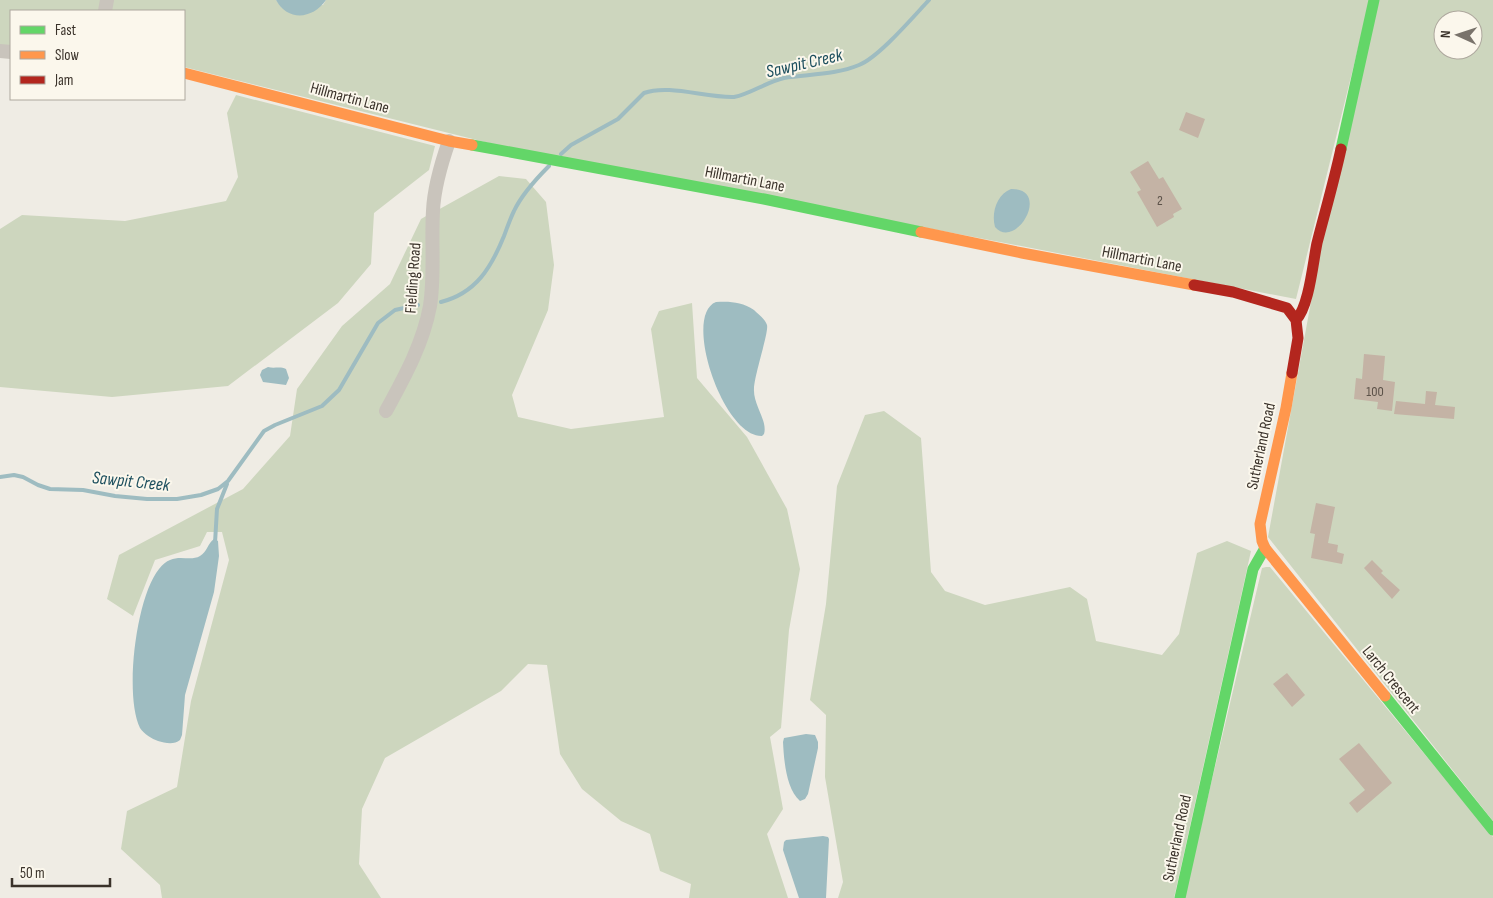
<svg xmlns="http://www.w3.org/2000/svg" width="1493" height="898" font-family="'Sofia Sans Condensed',sans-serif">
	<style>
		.green { fill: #cdd6be; fill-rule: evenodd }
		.water { fill: #9ebcc1 }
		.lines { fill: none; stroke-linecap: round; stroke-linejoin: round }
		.stream { stroke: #9ebcc1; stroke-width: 4 }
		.building { fill: #c4b3a5 }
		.street { stroke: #c9c4bc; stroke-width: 14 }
		.fast { stroke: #63d668; stroke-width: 11 }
		.slow { stroke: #ff974d; stroke-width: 11 }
		.jam { stroke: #b3261e; stroke-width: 11 }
		.labels { text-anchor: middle; stroke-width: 4; stroke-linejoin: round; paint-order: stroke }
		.number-label { font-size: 14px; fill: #5c5249 }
		.street-label { font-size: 16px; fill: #3a322a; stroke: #fbf7ec }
		.water-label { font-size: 18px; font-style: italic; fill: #1d4f5e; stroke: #fbf7ec }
	</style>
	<rect width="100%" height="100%" fill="#efece4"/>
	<path class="green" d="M0,0H102L99,11H11V47L0,46Z
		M113,0H276L282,8L323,5L326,0H1370L1296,299L501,146L184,67V11H111Z
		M1379,0H1493V821L1268,537L1321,247ZM1443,20H1473V50H1443Z
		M236,95L435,146L429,170L374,213L371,264L338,303L228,386L112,397L0,387V229L22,215L125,221L226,201L238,177L227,113Z
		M499,176L526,179L546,202L554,265L548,310L512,395L518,417L571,429L664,417L651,329L659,311L692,303L697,378L747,437L787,509L800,569L789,630L781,728L770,737L783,809L767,834L788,898H689L691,884L660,871L650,834L621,821L582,789L560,754L547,665L528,664L501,691L385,758L362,809L359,864L381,898H162L160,885L121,849L127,811L177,787L191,701L229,560L222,532H207L200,546L155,560L133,616L107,599L119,555L243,489L290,436L297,389L342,326L390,284L421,219L428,215L427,332L436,211Z
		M884,411L921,438L931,572L945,591L985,605L1070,587L1087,599L1096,641L1162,655L1179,634L1197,553L1227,541L1251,551L1174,898H838L843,882L825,777L826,715L810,700L826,604L837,486L865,415Z
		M1266,567H1270L1493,837V898H1184L1262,568Z"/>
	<path class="water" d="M276,0H326C313,19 288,22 276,0Z
		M1011,189C1052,188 1016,251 995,227C991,213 997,194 1011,189Z
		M716,302C730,301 742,302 754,310C758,314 765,319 767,325C769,332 754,376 754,389C753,405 768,421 764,434L762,436C723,437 682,315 716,302Z
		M268,367C274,369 280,366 286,369L289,378L286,385L263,382L260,375L262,370Z
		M214,539L218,541L219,556L214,592L185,695L182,735L180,740C174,745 165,743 158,741C152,739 144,734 140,728C124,695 136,597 159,569C174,550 188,563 200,556C207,552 208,543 214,539Z
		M806,734L815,735L818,742V748L808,794L805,799L800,801C786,789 784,760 783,742L784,738Z
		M823,836L828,837L829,839L826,898H799L783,850L784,842L786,840Z"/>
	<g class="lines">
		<path class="stream" d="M561,154L571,145L618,119L644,93C669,84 706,98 734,97C751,94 766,82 784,78C809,74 835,75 859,65C879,57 913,17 929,0
			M441,302C476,293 491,268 504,236C507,228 510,219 514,211C522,194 536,179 549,166
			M0,477L14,475L23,477L38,485L50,489L83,490L115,496L147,499H177L201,495L218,489L228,481L264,431L275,425L322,406L339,390L378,323L395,310L418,305
			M215,543L217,509L227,484"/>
	</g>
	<path class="building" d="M1186,112L1205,119L1198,138L1179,130Z
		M1148,161L1159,179L1163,177L1182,209L1173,214L1174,217L1157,227L1137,192L1141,190L1130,172Z
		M1364,354L1385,356L1383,380L1395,382L1392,411L1377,409L1378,402L1354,399L1356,378L1362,379Z
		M1426,391L1437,392L1435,405L1455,407L1454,419L1394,414L1396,401L1425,404Z
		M1316,503L1335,507L1328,543L1338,545L1337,552L1344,554L1342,564L1311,558L1315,534L1310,533Z
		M1372,560L1383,571L1381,573L1400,590L1392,599L1364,568Z
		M1287,673L1305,695L1292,707L1273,684Z
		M1359,743L1392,783L1357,813L1349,803L1365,790L1339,759Z"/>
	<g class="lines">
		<path class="street" d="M105,11L107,0
			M0,51L11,52
			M386,411C404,378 423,344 430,306C435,275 431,243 433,211C434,187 441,164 449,141"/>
		<path class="fast" d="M472,145L764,199L921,232
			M1341,149L1374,0
			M1385,696L1493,830
			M1180,898L1253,569L1265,548"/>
		<path class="slow" d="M184,73L449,141L472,145
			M921,232L1022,253L1194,285
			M1292,373L1286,408L1260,524L1262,541L1265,548L1385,696"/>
		<path class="jam" d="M1194,285L1233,292L1287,308L1296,320L1298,338L1292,373
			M1296,320C1309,307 1313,262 1317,243C1325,212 1334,181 1341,149"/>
	</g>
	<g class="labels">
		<g class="number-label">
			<text x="1160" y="205">2</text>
			<text x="1375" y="396">100</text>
		</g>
		<g class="street-label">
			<text transform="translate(350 97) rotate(15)" y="6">Hillmartin Lane</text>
			<text transform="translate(745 178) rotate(11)" y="6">Hillmartin Lane</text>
			<text transform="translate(1142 258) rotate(11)" y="6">Hillmartin Lane</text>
			<text transform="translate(412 278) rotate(-86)" y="6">Fielding Road</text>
			<text transform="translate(1260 446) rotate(-78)" y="6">Sutherland Road</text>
			<text transform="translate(1392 679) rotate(51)" y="6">Larch Crescent</text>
			<text transform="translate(1176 838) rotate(-78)" y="6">Sutherland Road</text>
		</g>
		<g class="water-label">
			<text transform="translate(804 63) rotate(-13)" y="6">Sawpit Creek</text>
			<text transform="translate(131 481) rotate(6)" y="6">Sawpit Creek</text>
		</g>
	</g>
	<rect x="10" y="10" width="175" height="90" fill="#fbf7ec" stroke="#aea89e"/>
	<rect x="20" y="26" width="25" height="8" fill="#63d668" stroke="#aea89e"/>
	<text x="55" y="35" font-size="15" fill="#3a322a">Fast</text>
	<rect x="20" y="51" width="25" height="8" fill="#ff974d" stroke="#aea89e"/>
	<text x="55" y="60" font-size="15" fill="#3a322a">Slow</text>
	<rect x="20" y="76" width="25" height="8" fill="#b3261e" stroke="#aea89e"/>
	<text x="55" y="85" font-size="15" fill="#3a322a">Jam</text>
	<g transform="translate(1458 35) rotate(273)"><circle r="24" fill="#fbf7ec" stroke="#aea89e"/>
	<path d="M0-4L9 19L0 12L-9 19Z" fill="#79736b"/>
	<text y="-8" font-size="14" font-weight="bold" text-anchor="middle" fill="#3a322a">N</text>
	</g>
	<path d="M12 878v8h98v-8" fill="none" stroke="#3a322a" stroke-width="2.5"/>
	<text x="20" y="878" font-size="15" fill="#3a322a" stroke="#fbf7ec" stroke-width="4" paint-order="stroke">50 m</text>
</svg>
